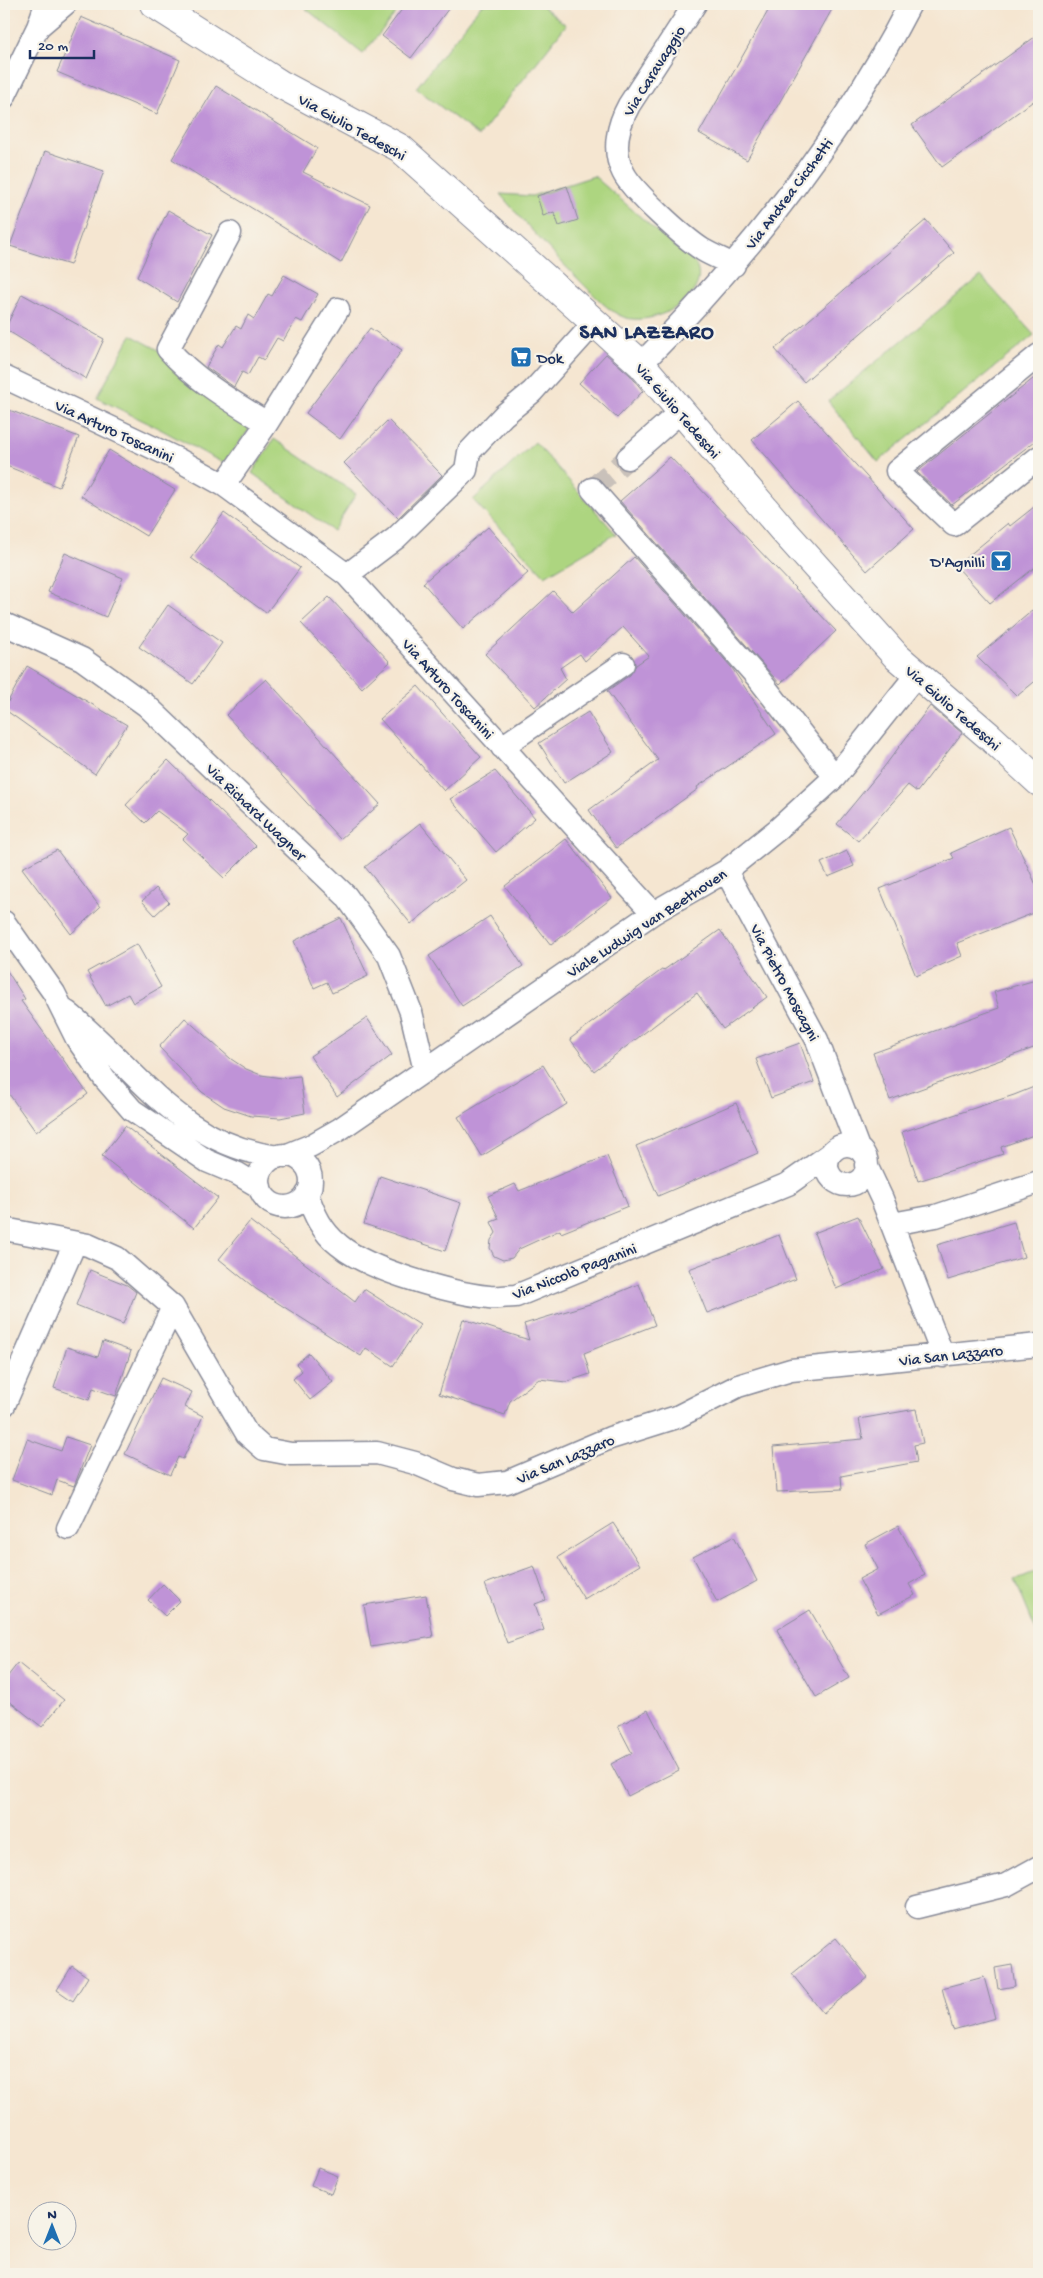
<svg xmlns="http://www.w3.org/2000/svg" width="1043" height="2278" font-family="'Gochi Hand',sans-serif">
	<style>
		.green { fill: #add580; stroke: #64826f }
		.building { fill: #bf93d7 }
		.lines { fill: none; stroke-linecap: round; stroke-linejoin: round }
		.minor-tunnel { stroke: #c9c1ba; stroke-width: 22; stroke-dasharray: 22 11; stroke-linecap: butt }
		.minor-casing { stroke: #888a98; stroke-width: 25 }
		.tertiary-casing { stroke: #888a98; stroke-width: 30 }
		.minor { stroke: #fff; stroke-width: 22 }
		.tertiary { stroke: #fff; stroke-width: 28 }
		.labels { text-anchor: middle; stroke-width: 4.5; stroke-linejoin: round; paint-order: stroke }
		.street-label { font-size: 16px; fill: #1b2f5e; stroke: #f7f3e8 }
		.poi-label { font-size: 16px; fill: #1b2f5e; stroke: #f7f3e8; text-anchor: start }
		.district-label { font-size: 21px; font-weight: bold; letter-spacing: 1px; fill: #1b2f5e; stroke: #f7f3e8 }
	</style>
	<rect width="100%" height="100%" fill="#f7f3e8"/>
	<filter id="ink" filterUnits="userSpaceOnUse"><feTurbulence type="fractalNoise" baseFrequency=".02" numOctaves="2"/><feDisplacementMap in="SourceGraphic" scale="10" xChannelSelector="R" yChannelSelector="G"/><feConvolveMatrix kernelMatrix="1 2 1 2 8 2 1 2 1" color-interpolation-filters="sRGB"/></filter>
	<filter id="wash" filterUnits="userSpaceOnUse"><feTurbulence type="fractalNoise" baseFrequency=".0096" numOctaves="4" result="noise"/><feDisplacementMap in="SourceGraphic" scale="20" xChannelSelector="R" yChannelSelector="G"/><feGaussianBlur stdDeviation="1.12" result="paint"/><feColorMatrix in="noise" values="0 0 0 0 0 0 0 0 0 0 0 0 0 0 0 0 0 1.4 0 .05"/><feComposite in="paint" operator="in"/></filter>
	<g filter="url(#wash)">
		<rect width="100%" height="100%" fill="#f5e6d1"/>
		<path class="green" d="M308,4H403L363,54L305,8Z
			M482,4H540L566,25L479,136L416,88Z
			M594,176L677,249C681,251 686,254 690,257C723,291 652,331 621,316C608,310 596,297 586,287C556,257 527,226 500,194L532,196Z
			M981,276L1034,335L878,462L828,401Z
			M131,335L157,349L190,379L248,420L249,430L223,463L158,428L97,398Z
			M274,439L356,494L333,531L252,473Z
			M535,442L616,534L545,576L473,500Z
			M1039,1570V1638L1015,1580Z"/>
		<g id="blocks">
			<path class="building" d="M406,4H452L411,58L382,36Z
				M772,4H835L747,160L699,133Z
				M81,17L180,60L157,114L57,72Z
				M1039,34V97L942,167L912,125Z
				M216,86L317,148L303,172L370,205L341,263L172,159Z
				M45,151L104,171L70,265L10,246Z
				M567,186L578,220L559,226L554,212L543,216L537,196Z
				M168,210L212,235L177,302L137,277Z
				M926,220L954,253L804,382L775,349Z
				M284,275L318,294L302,322L296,319L283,341L277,338L264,360L258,357L248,375L242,372L234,387L206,367L219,344L223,347L236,326L241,329L248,315L254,319L268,294L272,296Z
				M22,294L104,339L86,379L5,329Z
				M370,328L402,350L340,439L306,413Z
				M606,354L630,375L643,391L617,418L579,383Z
				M1039,374V438L952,505L917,472Z
				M798,401L914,529L867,571L752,440Z
				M4,408L79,437L59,487L4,465Z
				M388,420L442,475L398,518L344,463Z
				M109,450L175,490L146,536L81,496Z
				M670,457L836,631L780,684L620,501Z
				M1039,503V564L990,603L956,566L1008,523L1010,526Z
				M224,513L300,568L266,613L191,558Z
				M488,527L528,573L463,629L423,583Z
				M65,553L123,578L106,617L48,592Z
				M634,557L732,668L776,734L697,787L698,789L616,848L589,810L658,760L607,691L630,675L636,665L649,656L623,627L585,661L580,654L560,668L566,679L535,707L485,654L553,591L573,612Z
				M329,597L390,662L362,688L301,623Z
				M168,605L222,643L193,684L139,647Z
				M1039,605V678L1017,696L977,657Z
				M27,666L127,725L95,774L4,709Z
				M266,679L380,804L340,839L226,715Z
				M418,686L481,757L444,791L380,719Z
				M930,706L962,733L917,792L908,785L858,841L837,824L884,767Z
				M588,712L613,752L564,783L539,743Z
				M168,760L256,846L224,878L183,839L188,834L157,811L145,823L126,805Z
				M495,771L535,818L496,852L450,799Z
				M420,823L466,880L411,924L365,867Z
				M1009,827L1039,891V911L957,943L962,956L916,976L880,889L954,858L951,853Z
				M566,839L612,898L551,945L505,886Z
				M57,850L100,907L71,934L22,868Z
				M847,851L854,866L828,877L821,863Z
				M156,888L169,902L155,915L142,901Z
				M490,916L523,966L462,1006L429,956Z
				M341,918L368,976L332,993L327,982L314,988L294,941Z
				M720,930L767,997L723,1029L697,993L594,1071L570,1039L663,969L664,970Z
				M137,944L161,987L133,1003L128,994L106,1006L87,972Z
				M4,966L25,999L21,1001L88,1094L36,1132L4,1087Z
				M1039,979V1046L890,1100L873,1053L999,1008L994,992Z
				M185,1018L231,1059L246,1069L261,1075L282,1078L300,1076L305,1113L280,1118L251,1116L224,1107L202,1092L159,1047Z
				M367,1018L392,1055L337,1097L310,1056Z
				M800,1043L814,1082L771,1098L756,1059Z
				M543,1065L567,1104L482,1156L458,1117Z
				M1039,1085V1133L1001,1147L1003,1154L918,1181L902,1132L1014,1095Z
				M736,1103L758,1153L658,1196L636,1146Z
				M125,1126L218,1198L194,1228L102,1156Z
				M607,1156L628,1206L561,1233L560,1230L519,1249L512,1258L503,1260L494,1256L490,1248L491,1240L496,1233L491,1222L499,1219L488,1196L515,1184L519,1191Z
				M380,1176L461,1203L445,1251L364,1224Z
				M858,1216L884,1269L836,1289L814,1233Z
				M250,1221L355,1302L364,1289L420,1325L393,1366L366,1348L361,1356L256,1289L219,1259Z
				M1014,1222L1024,1257L948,1280L937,1245Z
				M779,1235L796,1279L707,1313L689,1269Z
				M90,1270L127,1285L136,1292L123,1324L76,1305Z
				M639,1284L655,1325L584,1353L590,1374L566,1382L539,1379L510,1401L505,1415L439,1394L463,1319L529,1340L524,1324L593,1303Z
				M103,1341L131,1351L116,1396L93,1388L89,1400L54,1388L67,1347L98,1357Z
				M309,1353L333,1382L310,1400L293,1379L302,1371L296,1364Z
				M161,1378L192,1392L185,1407L203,1416L183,1459L178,1457L170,1475L125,1454Z
				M916,1409L923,1443L914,1445L917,1462L841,1476L842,1489L777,1492L773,1447L863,1439L859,1419Z
				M66,1437L90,1445L74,1486L57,1480L52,1495L12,1480L27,1439L61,1451Z
				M613,1523L640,1565L584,1599L558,1557Z
				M898,1526L925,1575L909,1584L915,1595L878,1614L859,1579L878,1569L865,1544Z
				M734,1536L757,1581L717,1602L693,1557Z
				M534,1566L546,1600L535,1604L544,1630L507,1643L485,1584Z
				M163,1584L180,1601L165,1616L148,1600Z
				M426,1595L433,1637L371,1647L364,1605Z
				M810,1610L849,1678L816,1697L777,1630Z
				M18,1663L64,1700L42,1727L4,1697V1681Z
				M648,1710L679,1770L628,1796L611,1764L632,1753L618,1726Z
				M836,1938L868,1977L823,2013L792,1974Z
				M1012,1965L1015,1986L998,1989L995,1968Z
				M72,1966L88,1977L73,2001L57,1990Z
				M984,1977L995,2018L953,2030L942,1988Z
				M318,2168L338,2176L331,2194L311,2186Z"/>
		</g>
	</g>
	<g filter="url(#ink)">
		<use href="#blocks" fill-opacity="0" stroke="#888a98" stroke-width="1"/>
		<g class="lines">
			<path class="minor-tunnel" d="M592,489L628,458"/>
			<g class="minor-casing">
				<path id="minor" d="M695,4L629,105C618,125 612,150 623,172C632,191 684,238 703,250C713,256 724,260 734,265
					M38,27L65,4
					M4,97L38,27L46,4
					M230,233L168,349C195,380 231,401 267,423
					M1039,355L897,471L954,525L1039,457
					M641,364C747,257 841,138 910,4
					M4,377L177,459L224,485L347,575L653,913
					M628,458L681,411
					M224,485L267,423L338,309
					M592,489L758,678L835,777
					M347,575L396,538L466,470L469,452L504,415L532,392L595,322
					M4,624L82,659L146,705L346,896L389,956L411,1012L425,1071
					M502,747L623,664
					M726,871L817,1040L858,1148
					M4,922L54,993L77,1039L105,1079L132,1110L207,1161L238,1174L260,1187
					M67,1012C139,1070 177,1143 277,1157
					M827 1165a20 20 0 1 1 40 0a20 20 0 1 1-40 0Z
					M259 1181a26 26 0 1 1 52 0a26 26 0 1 1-52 0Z
					M285,1156L312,1145L340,1129L653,913L726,871L777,830L835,777L917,674
					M866,1165L882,1199L943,1356
					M307,1194C314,1214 322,1232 339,1245C368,1270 451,1293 489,1297C498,1298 507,1296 516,1296L788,1184L829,1155
					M892,1224L936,1216L1039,1182
					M4,1229L88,1245L117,1258L173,1307L247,1434L264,1449L291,1454L377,1453L415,1463L453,1479L478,1485L507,1482L610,1438L677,1417L738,1386L791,1370L1039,1345
					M4,1405L75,1243
					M68,1528L173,1307
					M917,1907L1006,1885L1039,1867"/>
			</g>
			<g class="tertiary-casing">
				<path id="tertiary" d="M154,4L280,84L400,148L641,364L782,529L897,657L989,736L1039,782"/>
			</g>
			<use href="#minor" class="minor"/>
			<use href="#tertiary" class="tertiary"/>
		</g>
	</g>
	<defs>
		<g id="supermarket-square" transform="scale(1.125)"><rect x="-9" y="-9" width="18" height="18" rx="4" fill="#1f6fb2" stroke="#f7f3e8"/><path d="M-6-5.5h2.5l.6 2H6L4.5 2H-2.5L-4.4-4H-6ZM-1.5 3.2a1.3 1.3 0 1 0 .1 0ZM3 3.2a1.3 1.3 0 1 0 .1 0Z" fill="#fff"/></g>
		<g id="bar-square" transform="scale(1.125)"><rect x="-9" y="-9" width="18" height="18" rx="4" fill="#1f6fb2" stroke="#f7f3e8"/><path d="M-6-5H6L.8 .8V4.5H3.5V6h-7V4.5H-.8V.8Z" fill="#fff"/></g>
	</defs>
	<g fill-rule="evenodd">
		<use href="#supermarket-square" x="521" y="357"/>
		<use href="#bar-square" x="1001" y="561"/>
	</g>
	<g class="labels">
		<g class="street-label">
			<text transform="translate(653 70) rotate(-58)" y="6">Via Caravaggio</text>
			<text transform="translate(353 126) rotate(29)" y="6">Via Giulio Tedeschi</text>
			<text transform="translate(788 193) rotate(-53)" y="6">Via Andrea Cicchetti</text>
			<text transform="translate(679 410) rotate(49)" y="6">Via Giulio Tedeschi</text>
			<text transform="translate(115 430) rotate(25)" y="6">Via Arturo Toscanini</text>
			<text transform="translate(449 688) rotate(48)" y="6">Via Arturo Toscanini</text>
			<text transform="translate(954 707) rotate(41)" y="6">Via Giulio Tedeschi</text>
			<text transform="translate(257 811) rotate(44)" y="6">Via Richard Wagner</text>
			<text transform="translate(646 922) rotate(-33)" y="6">Viale Ludwig van Beethoven</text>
			<text transform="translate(786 982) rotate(62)" y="6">Via Pietro Moscagni</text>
			<text transform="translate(574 1270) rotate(-21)" y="6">Via Niccolò Paganini</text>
			<text transform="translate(951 1354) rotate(-6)" y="6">Via San Lazzaro</text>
			<text transform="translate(565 1458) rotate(-23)" y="6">Via San Lazzaro</text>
		</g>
		<g class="poi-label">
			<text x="537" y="363">Dok</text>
			<text x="985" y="567" text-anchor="end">D'Agnilli</text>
		</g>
		<g class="district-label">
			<text x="647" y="338">SAN LAZZARO</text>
		</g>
	</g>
	<rect width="1043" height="2278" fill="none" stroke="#f7f3e8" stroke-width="20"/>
	<g transform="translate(52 2226)"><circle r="24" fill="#f7f3e8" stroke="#9fa5b1"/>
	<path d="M0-4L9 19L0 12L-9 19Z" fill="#1f6fb2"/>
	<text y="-8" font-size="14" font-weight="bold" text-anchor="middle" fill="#1b2f5e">N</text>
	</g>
	<path d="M30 50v8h64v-8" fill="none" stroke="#1b2f5e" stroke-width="2.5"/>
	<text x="38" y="50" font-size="15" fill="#1b2f5e" stroke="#f7f3e8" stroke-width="4" paint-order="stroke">20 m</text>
</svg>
